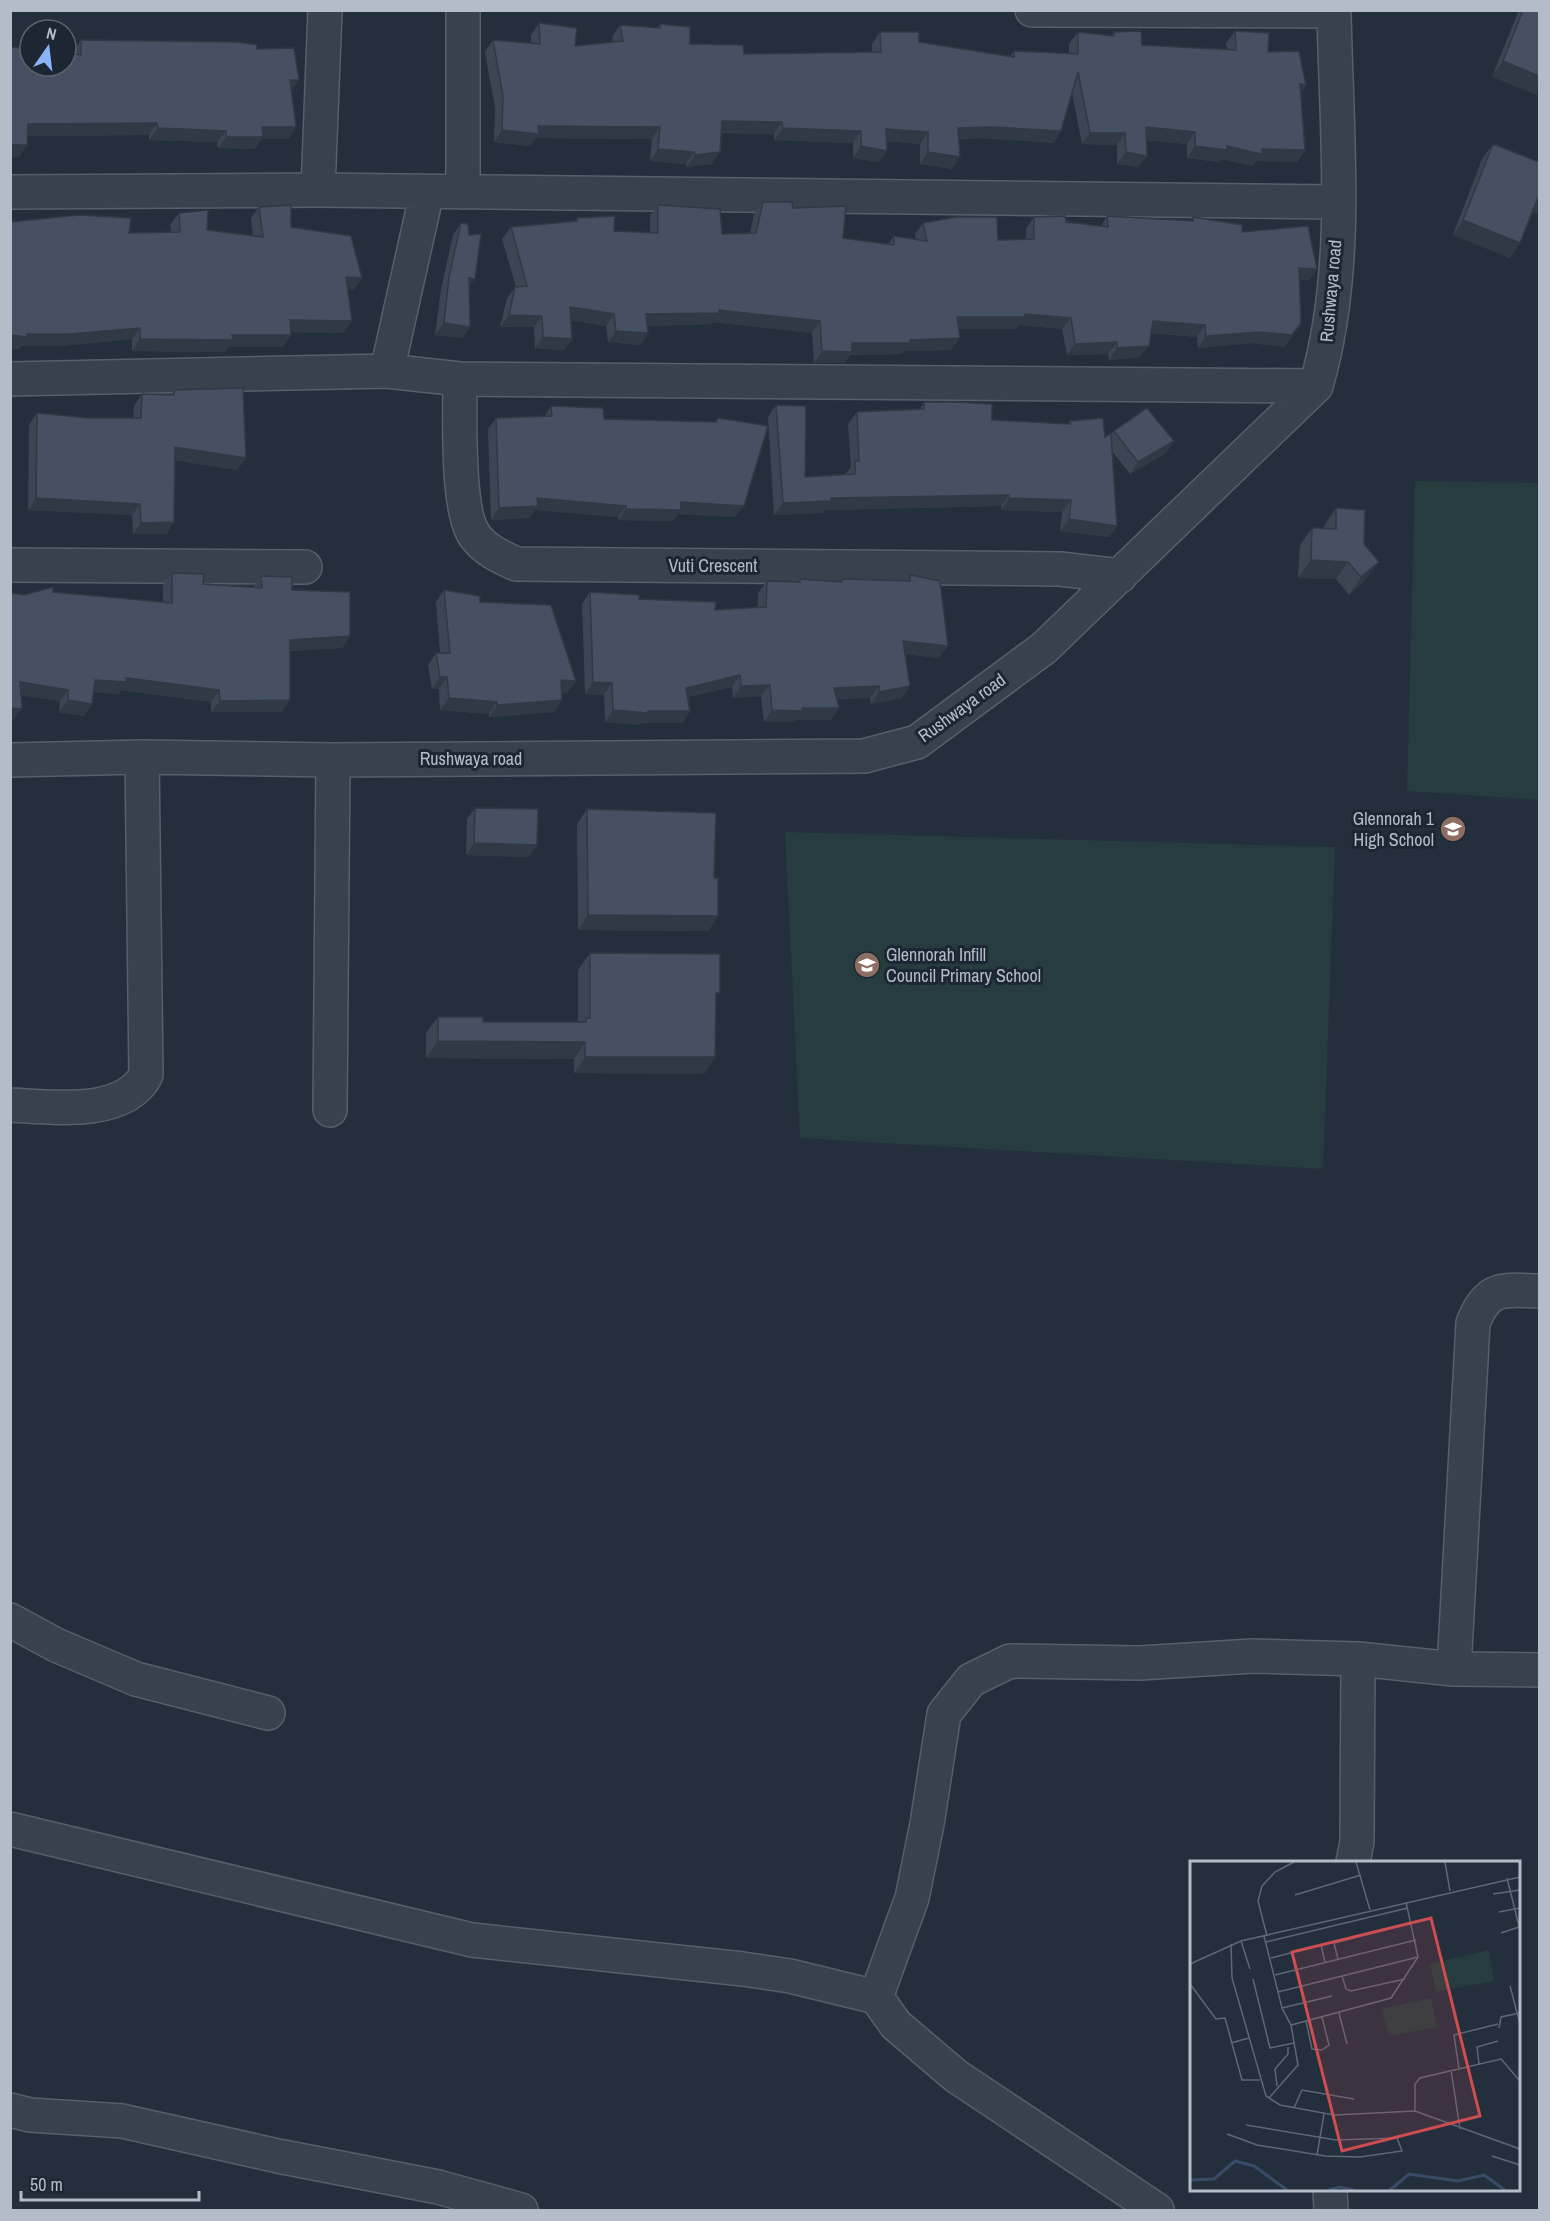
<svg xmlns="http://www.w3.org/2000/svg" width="1550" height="2221" font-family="'Archivo Narrow',sans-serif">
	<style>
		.green { fill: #263c3f }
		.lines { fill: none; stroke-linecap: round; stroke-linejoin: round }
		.minor-casing { stroke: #565f6c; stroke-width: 36 }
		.minor { stroke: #38414e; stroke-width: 33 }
		.wall { fill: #3b4654 }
		.shaded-wall { fill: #303945 }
		.building { fill: #455162; stroke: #303945; stroke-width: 1.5 }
		.labels { text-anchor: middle; stroke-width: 6; stroke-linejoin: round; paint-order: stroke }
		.street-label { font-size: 18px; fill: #b4bcc9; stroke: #1d2633 }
		.poi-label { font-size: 18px; fill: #b4bcc9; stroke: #1d2633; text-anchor: end }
		.inset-river { fill: none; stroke: #394c67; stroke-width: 3 }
		.inset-road { fill: none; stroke: #5e6776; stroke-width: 1.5 }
		.view { fill: #ce4d50; fill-opacity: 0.15; stroke: #ce4d50; stroke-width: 3 }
		.inset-edge { fill: none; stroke: #b4bcc9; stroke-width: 3 }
	</style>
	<rect width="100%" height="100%" fill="#242f3e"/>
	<path class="green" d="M1415,481L1539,483V800L1407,791Z
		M785,832L1335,847L1323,1169L800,1138Z"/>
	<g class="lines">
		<g class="minor-casing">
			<path id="minor" d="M463,10V192
				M1032,10L1334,11
				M318,190L325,10
				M10,192L318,190L1338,202
				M387,371L427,192
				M10,379L387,371L460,379L1316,386
				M460,379C460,412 456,511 475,536C485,550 501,557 516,564L1060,569L1120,576
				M10,565L305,567
				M10,760L142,757L333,760L864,756L917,742L1044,648L1316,386C1351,266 1336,134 1334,10
				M10,1105C52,1107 124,1117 146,1075L142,757
				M330,1110L333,760
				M10,1620L56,1645L136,1679L268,1713
				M1454,1669L1473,1323C1488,1285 1503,1290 1540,1291
				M10,1829L472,1940L743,1969L790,1976L876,1997L896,2025L956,2076L1157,2210
				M1353,1862L1357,1842L1358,1659
				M876,1997L912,1898L927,1824L944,1714L971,1680L1010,1661L1140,1663L1253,1656L1358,1659L1454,1669L1540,1670
				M10,2110L30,2115L122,2121L278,2156L438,2187L521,2210
				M1330,2190L1331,2210"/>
		</g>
		<use href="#minor" class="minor"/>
	</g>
	<path class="wall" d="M1519,10H1539L1492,77Z
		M539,23L575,46L613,42L612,37L620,25L657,28L660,24L690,44L744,54L872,53V44L880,32L919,42L1010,57L1014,51L1069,54V44L1078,32L1111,36L1114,32L1142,45L1227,50L1226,43L1235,31L1268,52L1306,85L1301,92L1305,150L1297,162L1257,161L1253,166L1221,159L1219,162L1187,158V144L1146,140L1147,156L1138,167L1117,164V145L1082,144L1072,93L1061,131L1053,143L983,138L959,139L952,169L920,164V144L887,141L879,162L853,158V143L774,140V134L721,133L712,164L686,167V164L650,161L652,139L536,138L530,146L494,142L495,108L485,52L493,40L531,43V35Z
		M81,40L257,49L299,80L291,90L296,127L288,139H262L254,149L218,148L217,142L149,140V135L27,136L19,157H10V47L73,54V52Z
		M1493,144L1539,162V214L1533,212L1520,243L1510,258L1453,235L1482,159Z
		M763,202L793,208L843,238L888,244L894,236L916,240L915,234L923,223L998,240L1026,239V229L1034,217L1101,226L1107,216L1191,221L1193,217L1242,232L1317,269L1309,280H1299L1293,335L1284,347L1251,343L1198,348L1197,337L1151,333L1140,357L1109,360L1108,354L1067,355L1062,329L1019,325L1016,329H958L951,350L904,351L902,354L850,355L844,363H814L812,333L713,322L711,324L647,326L648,333L640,345L608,342L606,326L571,320L572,339L564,350L535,348L534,327H500L507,298L515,287H516L502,239L511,227L575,221L577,218L614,231L650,233V216L658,205L722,234L750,233L754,214Z
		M259,207L291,227L354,290L348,289L344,333L291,332V335L282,347H228L225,352L132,351V339L61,346H21L19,349L10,348V222L129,233L171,232L170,225L179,213L207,230L253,236L251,218Z
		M461,223L470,286V327L462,338L435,335L441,289L453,235Z
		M174,390L246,458L237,470L174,460V522L166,534H133L132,515L28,510L29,425L37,413L89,418H133L134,406L142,394L171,395Z
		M924,402L992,420L1068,424L1070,421L1105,437L1111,434L1114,431L1174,441L1166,453L1130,474L1112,451L1117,526L1109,537L1060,531L1062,512L1001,510V506L825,510L823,513L774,515L768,417L776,405L805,477L846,475V473L851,467L848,424L857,412L920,409Z
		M551,406L604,419L744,506L735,517L678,514L673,521L618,520V517L535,510L529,518L491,520L488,429L496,418L544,417Z
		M1336,508L1364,544L1366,579L1349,595L1336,579L1298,578L1300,545L1312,528H1324V526Z
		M172,573L203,584L253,587L261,576L292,590L350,636L342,648L290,651L282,712H211V702L121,690L118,694L93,692L92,704L84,716L59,712L60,701L21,695L13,720L24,595L53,592L163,602V585Z
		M910,575L939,658L905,654L910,686L902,698L871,704L870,698L837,699L831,720H796L794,722H764L761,696L733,698L732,687L688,697L690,711L682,723H641L640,725L605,722L604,695L585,694L582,604L590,592L715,610L758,608V593L767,581L798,582L800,579L839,582L842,579L905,581Z
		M444,590L480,602L576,681L567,693L562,692V700L554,712L489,717V714L440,710L439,689H432L428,665L436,653H440L436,602Z
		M475,808L529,857L466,855L467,819Z
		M587,809L714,878L718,916L708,931L578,930L577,824Z
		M590,953L716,998L715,1057L704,1074L574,1073V1059L426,1058V1033L438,1017L483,1022H578V970Z"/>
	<path class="shaded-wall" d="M1503,61L1539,76V96L1492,77Z
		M290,80H299L291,92Z
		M1300,84L1306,85L1297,97Z
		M722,121L782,122L774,134L714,132Z
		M157,123L149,135L19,136L28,124Z
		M538,126L660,127L652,139L536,138L530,146L494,142L502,130Z
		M262,127H296L288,139H262L254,149L218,148L226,137Z
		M992,127L1061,131L1053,143L983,138L950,140L958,128Z
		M1146,127L1195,132L1187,144L1137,139Z
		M158,128L226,131L217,142L149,140Z
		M783,128L861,131L853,143L774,140Z
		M886,129L928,132L920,144L878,140Z
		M1090,133H1125L1117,145L1082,144Z
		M10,145H27L19,157H10Z
		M861,146L887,151L879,162L853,158Z
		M1195,146H1227L1262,149L1305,150L1297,162L1257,161L1253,166L1221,159L1219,162L1187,158Z
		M658,149L694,152L686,164L650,161Z
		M720,152L712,164L686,167L695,155Z
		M928,152L960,157L952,169L920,164Z
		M1126,152L1147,156L1138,167L1117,164Z
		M1539,195V214L1529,210Z
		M1463,220L1520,243L1510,258L1453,235Z
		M1299,268L1317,269L1309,280H1290Z
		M346,277L362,278L354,290L338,289Z
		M469,278L475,279L466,290Z
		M570,307L614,314L606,326L562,319Z
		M719,310L820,321L812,333L713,322L711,324L637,326L646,314Z
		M1025,314L1071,318L1062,329L1019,325L1016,329H949L957,317Z
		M509,315L542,316L534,327H500Z
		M290,320L352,321L344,333L282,332Z
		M1153,321L1205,325L1197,337L1145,332Z
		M444,323L470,327L462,338L435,335Z
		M1301,323L1284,347L1251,343L1198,348L1206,336Z
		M140,328L132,339L61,346H21L19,349L10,348V335Z
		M616,331L648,333L640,345L608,342Z
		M232,335H291L282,347H228L225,352L132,351L140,339Z
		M543,337L572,339L564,350L535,348Z
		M960,338L951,350L904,351L902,354L850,355L844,363H814L822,351L852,343Z
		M1117,342L1108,354L1067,355L1075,344Z
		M1149,346L1140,357L1109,360L1117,348Z
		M1174,441L1166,453L1130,474L1138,462Z
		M175,447L246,458L237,470L166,459Z
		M1009,495L1001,506L825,510L823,513L774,515L783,503L831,498Z
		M36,498L140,504L132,515L28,510Z
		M537,498L626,506L618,517L535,510L529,518L491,520L499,508Z
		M1009,498L1071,500L1062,512L1001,510Z
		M681,502L744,506L735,517L678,514L673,521L618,520L626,509Z
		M1069,519L1117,526L1109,537L1060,531Z
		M174,522L166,534H133L141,523Z
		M1311,560L1348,562L1336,579L1298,578Z
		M1379,562L1366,579L1349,595L1361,577Z
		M350,636L342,648L282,651L290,640Z
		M903,641L948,646L939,658L895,653Z
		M740,675L732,687L678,699L686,688Z
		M440,677H447L439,689H432Z
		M126,678L219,690L211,702L121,690L118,694L87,692L95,680Z
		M561,680L576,681L567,693L552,692Z
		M20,682L68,690L60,701L11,694Z
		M593,682L612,683L604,695L585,694Z
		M770,685L761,696L733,698L741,686Z
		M879,686L870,698L826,699L834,688Z
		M910,686L902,698L871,704L879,692Z
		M449,698L497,702L489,714L440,710Z
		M68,700L92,704L84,716L59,712Z
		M290,700L282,712H211L220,701Z
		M562,700L554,712L489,717L497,705Z
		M10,708L22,709L13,720H10Z
		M802,708H839L831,720H796L794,722H764L772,710Z
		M613,710L648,711H690L682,723H641L640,725L605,722Z
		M474,843L537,845L529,857L466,855Z
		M588,915L718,916L708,931L578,930Z
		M438,1041L585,1042L574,1059L426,1058Z
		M585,1057H715L704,1074L574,1073Z"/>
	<path class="building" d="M1523,10H1539V76L1503,61Z
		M539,23L577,28L575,46L623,41L620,25L660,28V24L690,27V44L743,45L744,54L881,52L880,32H919V42L1014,57V51L1078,54V32L1114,36V32L1141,31L1142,45L1236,50L1235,31L1269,33L1268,52L1299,51L1306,85L1300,84L1305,150L1262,149L1261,154L1227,146V150L1195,146V132L1146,127L1147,156L1126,152L1125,133H1090L1078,72L1061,131L992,127L958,128L960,157L928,152V132L886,129L887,151L861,146V131L783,128L782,122L722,121L720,152L695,155L694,152L658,149L660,127L538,126L539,134L502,130L503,96L493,40L540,44Z
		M81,40L237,42L257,45V49L294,48L299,80H290L296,127H262L263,137H226V131L158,128L157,123L28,124L27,145H10V47L30,49V66H66V53L81,55Z
		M1493,144L1539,162V195L1520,243L1463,220Z
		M763,202H792L793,208L846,206L843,238L894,245V236L927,241L923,223L956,217H997L998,240L1034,239V217L1065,216L1066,222L1108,227L1107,216L1193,221V217L1242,225V232L1308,226L1317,269L1299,268L1301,323L1292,335L1259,332L1206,336L1205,325L1153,321L1149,346L1117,348V342L1075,344L1071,318L1025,314V317H957L960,338L910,340V343H852V352L822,351L820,321L719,310V313L646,314L648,333L616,331L614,314L570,307L572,339L543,337L542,316L509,315L515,287L527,286L511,227L577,221V218L615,216L614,231L658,233V205L720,209L722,234L756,233Z
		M291,205V227L351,236L362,278L346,277L352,321L290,320L291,335H232L233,340L140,339V328L69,334H27V337L10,335V222L79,215L131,218L129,233L180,232L179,213L208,210L207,230L263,237L259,207Z
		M461,223L468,224L469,235L481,234L475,279L469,278L470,327L444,323L449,277Z
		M243,388L246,458L175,447L174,522L141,523L140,504L36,498L37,413L89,418H141L142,394L174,395V390Z
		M924,402H953L992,404V420L1070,424V421L1103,418L1105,437L1111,433L1117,526L1069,519L1071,500L1009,498V495L831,498V501L783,503L776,405L806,406L805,477L855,474V461H859L857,412L924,409Z
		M551,406L603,408L604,419L716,422L718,418L768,426L744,506L681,502V510L626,509V506L537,498L538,506L499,508L496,418L552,416Z
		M1147,408L1174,441L1138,462L1114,431Z
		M1336,508L1365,510L1364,544L1379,562L1361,577L1348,562L1311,560L1312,528L1336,529Z
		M172,573L204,574L203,584L262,588L261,576L292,577V590L350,592V636L290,640V700L220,701L219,690L126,678L127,682L95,680L92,704L68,700V690L20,682L22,709L10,708V593L24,595L53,587V592L172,603Z
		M910,575L940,581L948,646L903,641L910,686L879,692V686L834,688L839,708H802V711L772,710L770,685L741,686L740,675L686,688L690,711H648V713L613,710L612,683L593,682L590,592L639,595V599L716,602L715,610L766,607L767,581L800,582V579L842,582V579L910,581Z
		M444,590L480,596V602L551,605L576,681L561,680L562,700L497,705V702L449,698L447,677H440L436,653H450Z
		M475,808L538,809L537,845L474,843Z
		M587,809L716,813L714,878H718V916L588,915Z
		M590,953L720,954V993H716L715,1057H585V1042L438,1041V1017H483V1022H586V1018H590Z"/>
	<defs>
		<g id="school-disc" transform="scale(1.35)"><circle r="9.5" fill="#8d6e63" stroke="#1d2633"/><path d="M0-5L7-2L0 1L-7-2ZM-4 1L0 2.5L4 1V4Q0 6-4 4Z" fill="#fff"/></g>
	</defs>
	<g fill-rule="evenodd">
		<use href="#school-disc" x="1453" y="829"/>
		<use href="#school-disc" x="867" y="965"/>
	</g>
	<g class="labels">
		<g class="street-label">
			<text transform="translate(1331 291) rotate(-85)" y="6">Rushwaya road</text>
			<text x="713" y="572">Vuti Crescent</text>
			<text transform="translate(962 708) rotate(-36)" y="6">Rushwaya road</text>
			<text x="471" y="765">Rushwaya road</text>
		</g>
		<g class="poi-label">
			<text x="1434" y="825">Glennorah 1<tspan x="1434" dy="21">High School</tspan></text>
			<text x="886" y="961" text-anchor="start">Glennorah Infill<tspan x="886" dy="21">Council Primary School</tspan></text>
		</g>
	</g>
	<g transform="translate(1190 1861)">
		<rect width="330" height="330" fill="#242f3e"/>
		<path d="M299,89L304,120L246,131L240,103ZM241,137L247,166L199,175L191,148Z" fill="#263c3f"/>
		<path class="inset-river" d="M0,319L24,318L45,300L64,305L97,329M139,329L150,326L163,329M200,329L219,313L268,320L294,314L315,329"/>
		<path class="inset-road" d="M166,1L180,49M255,1L260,30M317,17L330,69M303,33L330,29M105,34L171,14M309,51L330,47M311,72L329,66M74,75L92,147L101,164L201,137L228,96L216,41M77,75L68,40L72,25L85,11L104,1M51,80L60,108M76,81L218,47M41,83L42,117L76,235L90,244L144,254L225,250L330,288M81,97L131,84L135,101M148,98L144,82L222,62M0,103L51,80L330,16M85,114L226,79M152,115L156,128L161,130L215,118M63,118L80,187L104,182M0,123L26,158L35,157L52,219H70M320,125L330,163M88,131L228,96M92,147L142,135M149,152L157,183M116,160L122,188L132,189L139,184L132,156M309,167L311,156L330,152M41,182L59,177M289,203L287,186L308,180M269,208L264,174L308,163M261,209L270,268M87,225L85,208L98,193V186M79,237L108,204L101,164M104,247L112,229L164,238M225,250V223L230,217L311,198L330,220M37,273L67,284L135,295L170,296L212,290L207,277L146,279L56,264M127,294L134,253M302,295L330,304"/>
		<path class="view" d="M241,57L290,255L152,290L102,91Z"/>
		<rect width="330" height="330" class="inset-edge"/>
	</g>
	<rect width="1550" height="2221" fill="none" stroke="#b4bcc9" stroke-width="24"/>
	<g transform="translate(48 48) rotate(14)"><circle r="28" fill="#1d2633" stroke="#59626f" stroke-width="1.5"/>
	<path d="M0-4.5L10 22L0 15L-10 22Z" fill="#8ab4f8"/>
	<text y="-9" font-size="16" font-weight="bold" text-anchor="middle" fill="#b4bcc9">N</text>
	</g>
	<path d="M21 2191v9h178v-9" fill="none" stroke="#b4bcc9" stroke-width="3"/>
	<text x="30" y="2191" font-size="18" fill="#b4bcc9" stroke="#1d2633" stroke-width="4.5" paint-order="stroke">50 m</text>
</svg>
